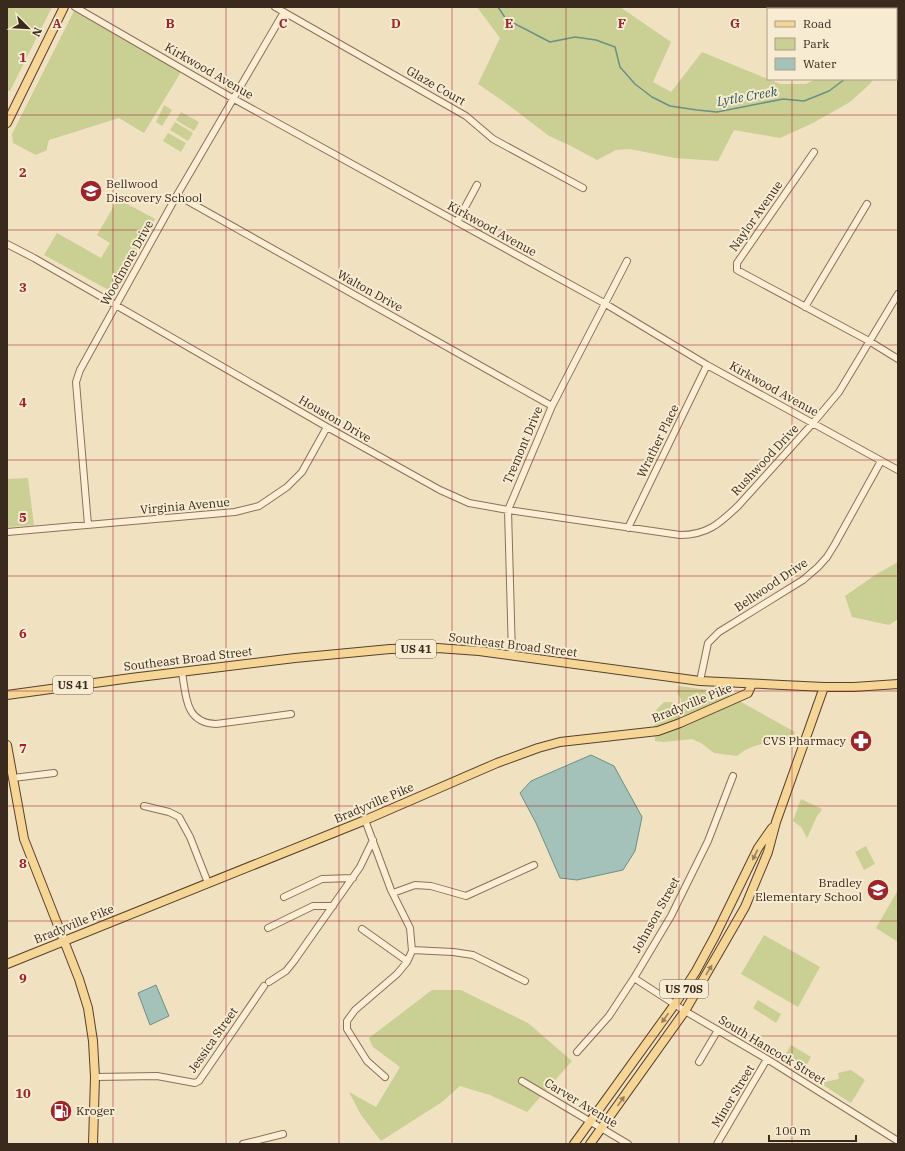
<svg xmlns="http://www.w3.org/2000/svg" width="905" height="1151" font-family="'IBM Plex Serif',serif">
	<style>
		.green { fill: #cacf94 }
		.water { fill: #a4c2b9; stroke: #6a9186 }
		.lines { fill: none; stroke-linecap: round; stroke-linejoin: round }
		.stream { stroke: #6a9186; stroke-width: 1.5 }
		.minor-casing { stroke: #8b7157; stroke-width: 8 }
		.major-casing { stroke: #58402c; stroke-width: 10 }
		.minor { stroke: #fbeed5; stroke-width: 6 }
		.major { stroke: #f6d697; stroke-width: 8 }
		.oneway { fill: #98805a }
		.grid { fill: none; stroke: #9d2428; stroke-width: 1; stroke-opacity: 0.55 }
		.labels { text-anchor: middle; stroke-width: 4; stroke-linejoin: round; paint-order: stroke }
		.shield { fill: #f7ebd1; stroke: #736453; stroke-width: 1 }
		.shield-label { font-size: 11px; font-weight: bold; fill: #3a2a1d }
		.street-label { font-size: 12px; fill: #3a2a1d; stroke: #f7ebd1 }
		.poi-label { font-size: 12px; fill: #3a2a1d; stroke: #f7ebd1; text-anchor: start }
		.water-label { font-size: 13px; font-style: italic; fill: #2b5a56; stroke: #f7ebd1 }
		.grid-label { font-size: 13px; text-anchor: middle; font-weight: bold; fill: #9d2428; stroke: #f7ebd1; stroke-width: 4; stroke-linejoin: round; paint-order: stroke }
	</style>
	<rect width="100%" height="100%" fill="#f0e1c1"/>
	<path class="green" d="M7,7H52L10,91L7,90Z
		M477,7H620L671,42L653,82L671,92L702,52L780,84H806L816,79H873L871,83L850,102L813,123L780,138L734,130L718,161L675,158L630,149L616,150L597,160L571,146L549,136L503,101L478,84L500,38Z
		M74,11L181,72L144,133L119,118L49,140L47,147V150L36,155L13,143L12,134Z
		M164,105L172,110L162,126L156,122Z
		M181,112L199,122L194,131L176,120Z
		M175,122L193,133L188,141L170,130Z
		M168,133L186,143L181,152L163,141Z
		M118,199L155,219L114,293L44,255L57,233L101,258L110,243L97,235Z
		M28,478L34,525L7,527V479Z
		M898,562V619L889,625L852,617L845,596L875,575Z
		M679,686L723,692L795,732L792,739C773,742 751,743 737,756L714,753L701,743L692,739L664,742L655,741L654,712L664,702H671L682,706L681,699L677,693Z
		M801,799L822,809L819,814H818L807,838L801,827L793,821Z
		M866,846L875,864L864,870L855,852Z
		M898,890V942L876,928Z
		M764,935L820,967L798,1007L741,974Z
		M432,990H461L528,1023L572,1061L527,1112L490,1095L460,1086L442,1102L381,1141L361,1115L349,1092L376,1107L400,1067L373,1047L369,1038Z
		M758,1000L781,1014L776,1023L753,1008Z
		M791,1045L811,1057L805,1068L784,1057Z
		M851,1070L865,1080L851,1103L820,1083L839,1079L838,1073Z"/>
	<path class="water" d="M591,755L614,766L642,817L635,851L623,870L577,880L560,878L536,823L520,793L531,781Z
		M156,985L169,1016L150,1025L138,993Z"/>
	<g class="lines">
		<path class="stream" d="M498,7L506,19L550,42L575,37L596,40L615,47L620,67L635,84L652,97L670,106L697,110L717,112L783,99L804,101L829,91L845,79
			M896,22L898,19"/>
		<g class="minor-casing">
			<path id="minor" d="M75,7L234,99L604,303L707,365L898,470
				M275,7L466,116L493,139L583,188
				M814,152L737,263V270L869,341L898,359
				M177,195L552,406
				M457,222L477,185
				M7,244L34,258L327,427L440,490L469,503L508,510L680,535C707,535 719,524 738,506L813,423L839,392L898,294
				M805,307L867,204
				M88,525L76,382L80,370L177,195L284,12
				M628,528L707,365
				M7,532L235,512L259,506L287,487L302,472L327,427
				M512,655L508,510L552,406L627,261
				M182,672C186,696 185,723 216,724L291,714
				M700,681L708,643L719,632L803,580L818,567L827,557L835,544L881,461
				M13,778L54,773
				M144,806L169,812L179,817L190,837L208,883
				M365,820L391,890L410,928L412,951L407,962L397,974L355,1010L347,1021V1029L367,1061L385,1077
				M393,893L415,885L431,886L466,896L534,865
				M284,897L322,879L353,878
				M268,928L313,906H333
				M362,929L407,961
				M412,950L453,952L473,955L525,981
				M634,978L685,1011L767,1059L898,1141
				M269,982L286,971L294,961L360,867L373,840
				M577,1052L609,1016L634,978L671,916L708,841L733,776
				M699,1062L718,1030
				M95,1077L157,1076L195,1083L199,1081L264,986
				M522,1081L628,1144
				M243,1144L283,1134
				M717,1144L767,1059"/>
		</g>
		<g class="major-casing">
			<path id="major" d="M803,7L806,9
				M896,63L898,64
				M7,123L64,7
				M7,695L131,678L295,658L390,649L437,648L479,651L700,681L824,687H854L898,684
				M7,745L24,839L79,979L88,1008L93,1041L95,1077L93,1144
				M7,964L363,821L497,763L538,748L560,742L658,731L680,723L748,693L752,684
				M574,1144L675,1004L696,971L715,936L758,848L772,828
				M590,1144L685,1011L745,907L768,852L776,822L824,687"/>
		</g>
		<use href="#minor" class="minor"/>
		<use href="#major" class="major"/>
	</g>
	<defs><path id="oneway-solid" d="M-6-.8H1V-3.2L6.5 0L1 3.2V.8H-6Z"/></defs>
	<g class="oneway">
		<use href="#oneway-solid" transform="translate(755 855) rotate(116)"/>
		<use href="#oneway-solid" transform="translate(709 970) rotate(-59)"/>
		<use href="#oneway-solid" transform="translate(665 1018) rotate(125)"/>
		<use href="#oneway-solid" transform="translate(621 1101) rotate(-55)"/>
	</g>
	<path class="grid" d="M113,7V1144M226,7V1144M339,7V1144M452,7V1144M566,7V1144M679,7V1144M792,7V9M792,79V1144M7,115H898M7,230H898M7,345H898M7,460H898M7,576H898M7,691H898M7,806H898M7,921H898M7,1036H898"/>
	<defs>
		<g id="school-disc" transform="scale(1.15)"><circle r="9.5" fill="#9d2428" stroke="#f7ebd1"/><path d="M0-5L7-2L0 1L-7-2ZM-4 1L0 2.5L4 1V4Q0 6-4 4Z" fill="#fff"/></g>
		<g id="pharmacy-disc" transform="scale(1.15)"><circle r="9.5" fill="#9d2428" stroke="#f7ebd1"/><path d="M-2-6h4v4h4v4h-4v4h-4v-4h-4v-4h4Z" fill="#fff"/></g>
		<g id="fuel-disc" transform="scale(1.15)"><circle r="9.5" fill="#9d2428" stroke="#f7ebd1"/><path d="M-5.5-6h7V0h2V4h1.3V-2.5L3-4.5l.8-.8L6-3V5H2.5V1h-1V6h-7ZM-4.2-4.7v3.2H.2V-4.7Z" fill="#fff"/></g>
	</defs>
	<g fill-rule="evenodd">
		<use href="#school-disc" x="91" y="191"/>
		<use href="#pharmacy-disc" x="861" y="741"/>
		<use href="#school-disc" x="878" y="890"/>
		<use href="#fuel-disc" x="61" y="1111"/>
	</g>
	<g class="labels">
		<g class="shield">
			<rect x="396" y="640" width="40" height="18" rx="3"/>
			<rect x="53" y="676" width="40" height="18" rx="3"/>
			<rect x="660" y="980" width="48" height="18" rx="3"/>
		</g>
		<g class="shield-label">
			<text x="416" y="653">US 41</text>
			<text x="73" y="689">US 41</text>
			<text x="684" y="993">US 70S</text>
		</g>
		<g class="street-label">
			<text transform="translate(209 71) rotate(30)" y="4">Kirkwood Avenue</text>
			<text transform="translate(436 86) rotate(30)" y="4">Glaze Court</text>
			<text transform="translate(756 216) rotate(-55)" y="4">Naylor Avenue</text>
			<text transform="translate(492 229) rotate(29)" y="4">Kirkwood Avenue</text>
			<text transform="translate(127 263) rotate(-61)" y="4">Woodmore Drive</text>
			<text transform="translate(370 291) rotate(29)" y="4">Walton Drive</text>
			<text transform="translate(774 389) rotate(29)" y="4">Kirkwood Avenue</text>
			<text transform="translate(335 419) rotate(30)" y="4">Houston Drive</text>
			<text transform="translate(658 441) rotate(-64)" y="4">Wrather Place</text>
			<text transform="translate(523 445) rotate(-67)" y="4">Tremont Drive</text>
			<text transform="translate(765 460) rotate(-47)" y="4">Rushwood Drive</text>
			<text transform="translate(185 506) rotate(-5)" y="4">Virginia Avenue</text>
			<text transform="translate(771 585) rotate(-34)" y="4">Bellwood Drive</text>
			<text transform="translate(513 645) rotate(7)" y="4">Southeast Broad Street</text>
			<text transform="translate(188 659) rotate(-7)" y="4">Southeast Broad Street</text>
			<text transform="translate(692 703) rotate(-22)" y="4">Bradyville Pike</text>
			<text transform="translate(374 803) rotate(-23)" y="4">Bradyville Pike</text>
			<text transform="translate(656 915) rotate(-61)" y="4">Johnson Street</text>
			<text transform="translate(74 924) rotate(-22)" y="4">Bradyville Pike</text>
			<text transform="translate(213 1040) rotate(-55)" y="4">Jessica Street</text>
			<text transform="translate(772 1050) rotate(31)" y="4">South Hancock Street</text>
			<text transform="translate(733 1096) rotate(-59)" y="4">Minor Street</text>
			<text transform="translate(581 1103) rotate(31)" y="4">Carver Avenue</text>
		</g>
		<g class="poi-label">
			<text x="106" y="188">Bellwood<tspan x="106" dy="14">Discovery School</tspan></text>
			<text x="846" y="745" text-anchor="end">CVS Pharmacy</text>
			<text x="862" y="887" text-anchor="end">Bradley<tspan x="862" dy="14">Elementary School</tspan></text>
			<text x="76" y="1115">Kroger</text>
		</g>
		<g class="water-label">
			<text transform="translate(747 96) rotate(-10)" y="5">Lytle Creek</text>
		</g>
	</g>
	<g class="grid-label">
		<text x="57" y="28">A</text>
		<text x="170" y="28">B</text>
		<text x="283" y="28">C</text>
		<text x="396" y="28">D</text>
		<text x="509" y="28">E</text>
		<text x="622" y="28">F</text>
		<text x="735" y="28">G</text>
		<text x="23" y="62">1</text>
		<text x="23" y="177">2</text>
		<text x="23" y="292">3</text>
		<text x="23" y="407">4</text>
		<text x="23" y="522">5</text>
		<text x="23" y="638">6</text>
		<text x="23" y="753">7</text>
		<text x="23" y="868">8</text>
		<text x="23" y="983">9</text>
		<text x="23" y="1098">10</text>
	</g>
	<rect width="905" height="1151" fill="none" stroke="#3a2a1d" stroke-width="16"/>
	<rect x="767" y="8" width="130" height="72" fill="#f7ebd1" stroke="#ab9e89"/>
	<rect x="775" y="21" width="20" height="6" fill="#f6d697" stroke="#ab9e89"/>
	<text x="803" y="28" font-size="12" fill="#3a2a1d">Road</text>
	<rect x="775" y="38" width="20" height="12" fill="#cacf94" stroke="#ab9e89"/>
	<text x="803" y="48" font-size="12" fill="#3a2a1d">Park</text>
	<rect x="775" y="58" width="20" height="12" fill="#a4c2b9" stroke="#ab9e89"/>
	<text x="803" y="68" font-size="12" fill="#3a2a1d">Water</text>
	<g transform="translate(28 28) rotate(114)" stroke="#f7ebd1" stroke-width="3" paint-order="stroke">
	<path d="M0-3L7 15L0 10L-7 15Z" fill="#3a2a1d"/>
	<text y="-6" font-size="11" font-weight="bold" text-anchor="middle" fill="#3a2a1d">N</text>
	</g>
	<path d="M769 1135v6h87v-6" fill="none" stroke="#3a2a1d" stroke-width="2"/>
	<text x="775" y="1135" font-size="12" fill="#3a2a1d" stroke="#f7ebd1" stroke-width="3" paint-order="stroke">100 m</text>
</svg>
